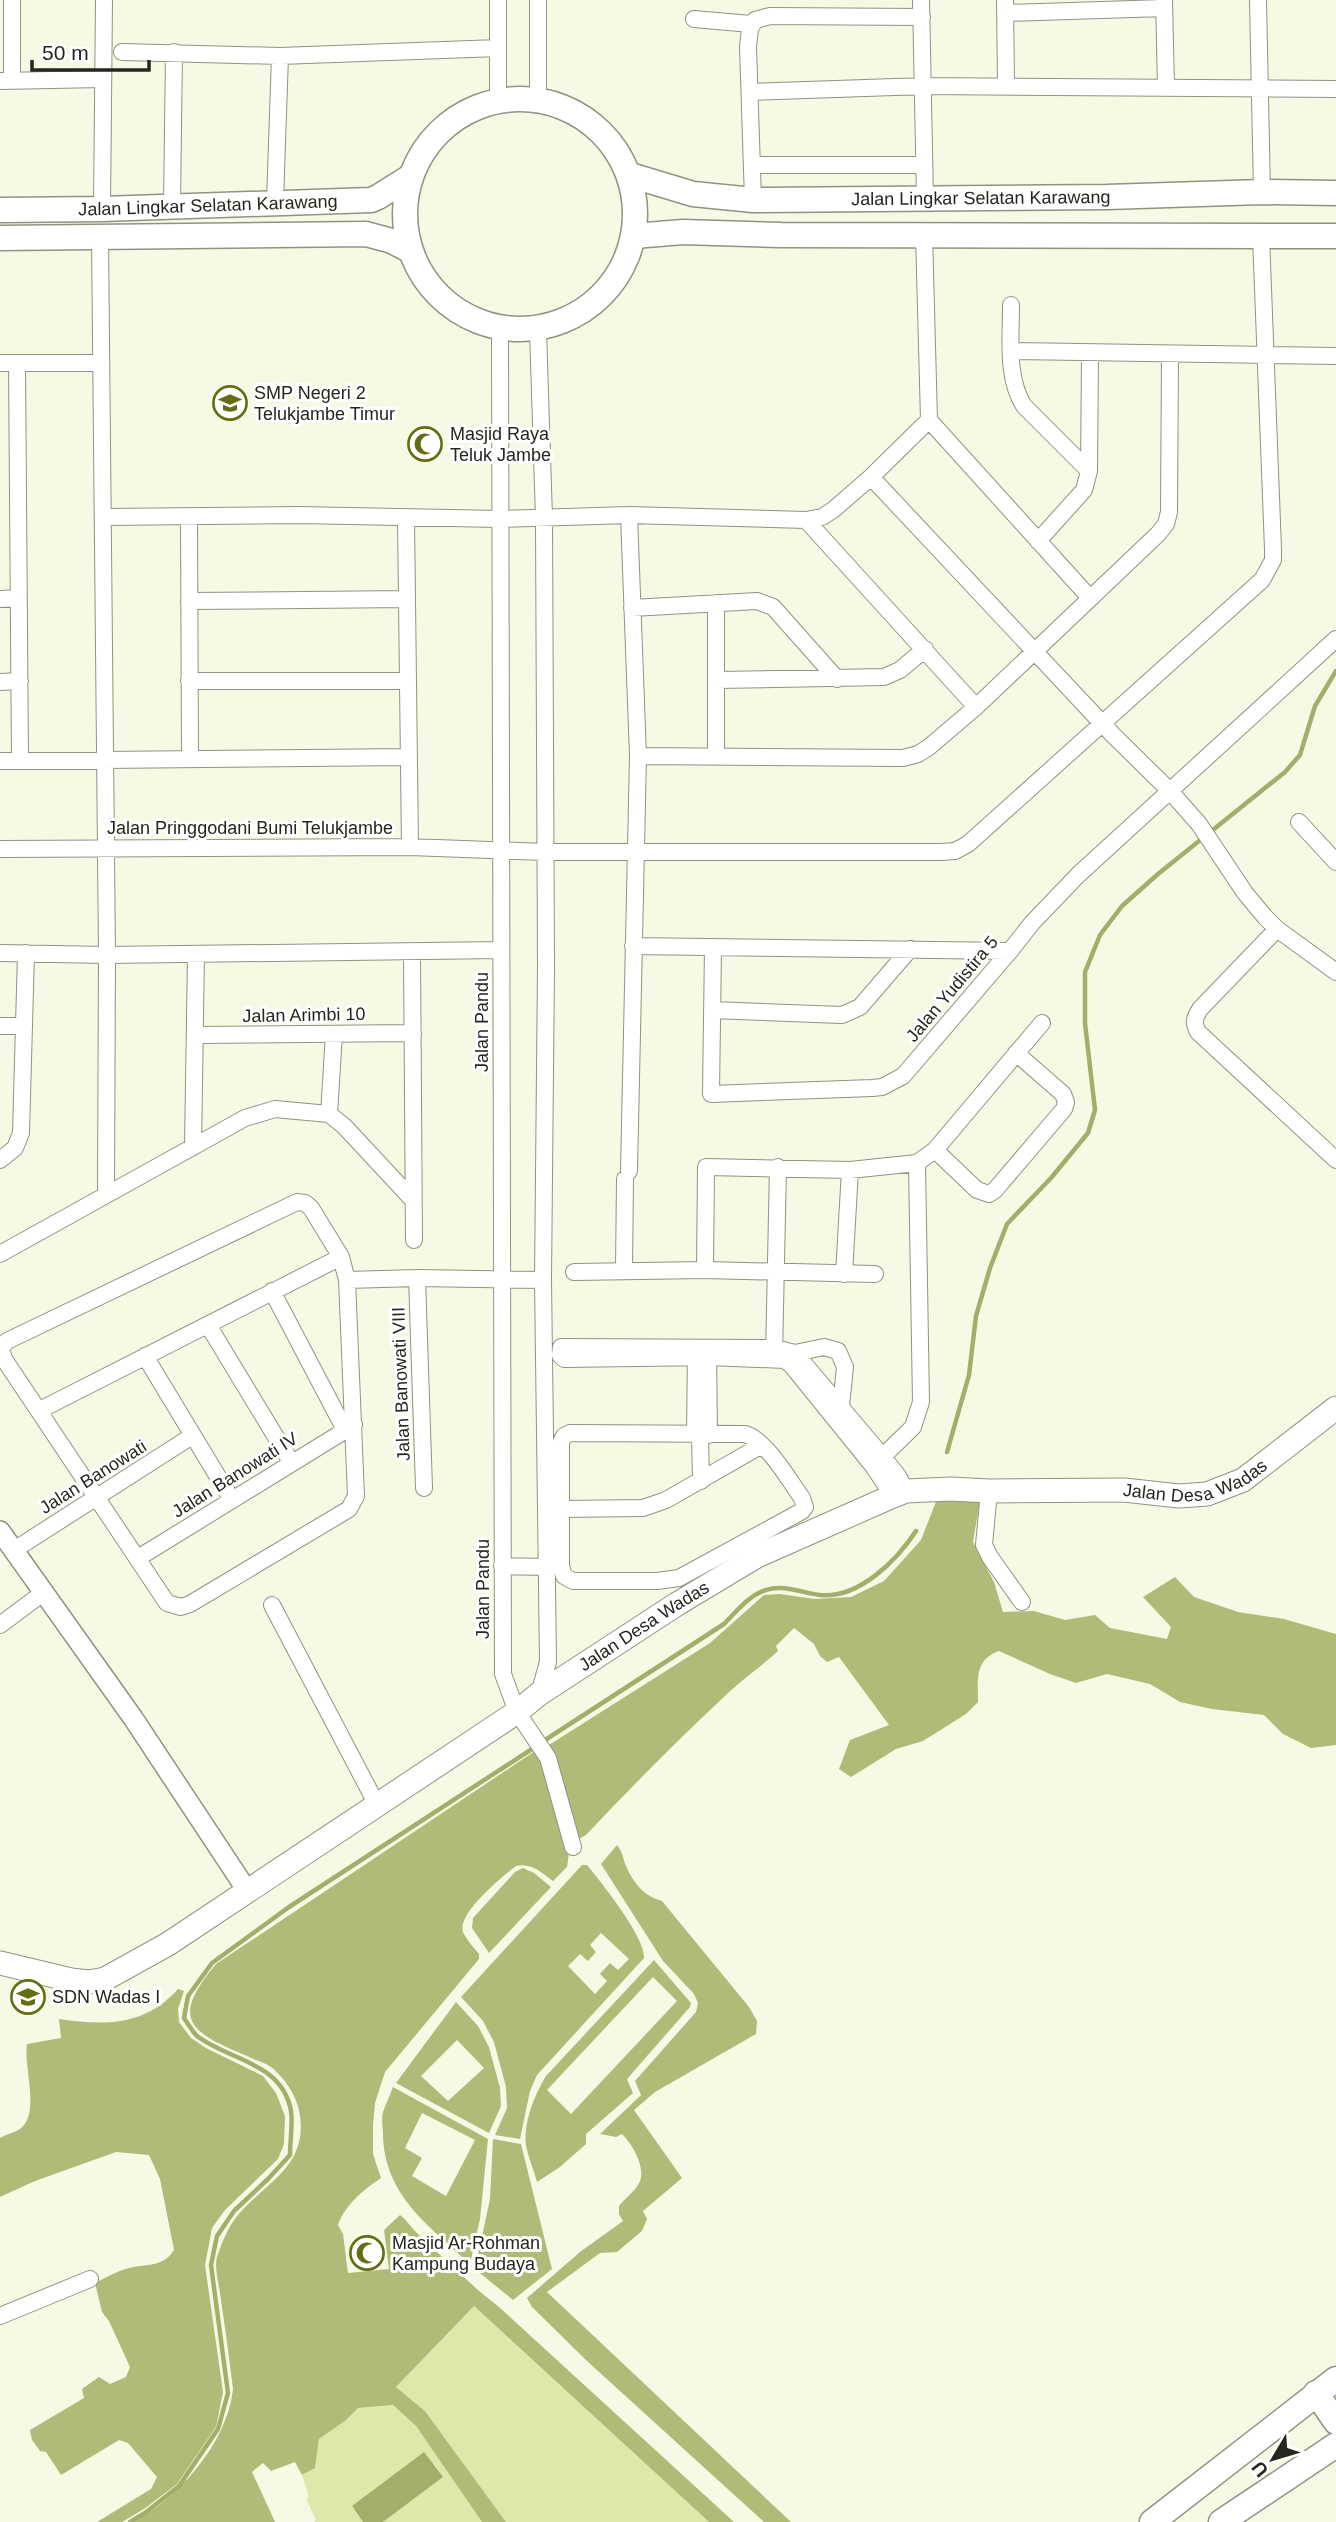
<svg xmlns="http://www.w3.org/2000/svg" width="1336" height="2522" font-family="Arial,sans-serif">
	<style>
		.green { fill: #dfe8aa }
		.forest { fill: #b1ba77; fill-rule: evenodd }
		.water { fill: #a5ad6b }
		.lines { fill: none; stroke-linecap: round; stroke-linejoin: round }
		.stream { stroke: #a5ad6b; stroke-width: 4.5 }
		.minor-casing { stroke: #909380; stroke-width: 18 }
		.tertiary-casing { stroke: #909380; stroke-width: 22 }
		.secondary-casing { stroke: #909380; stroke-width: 25 }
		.primary-casing { stroke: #909380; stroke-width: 27 }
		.minor { stroke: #fff; stroke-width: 16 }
		.tertiary { stroke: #fff; stroke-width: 19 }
		.secondary { stroke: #fff; stroke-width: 23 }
		.primary { stroke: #fff; stroke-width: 24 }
		.labels { text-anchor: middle; stroke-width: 6; stroke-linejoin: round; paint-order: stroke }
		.street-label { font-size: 18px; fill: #25261f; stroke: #fff }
		.poi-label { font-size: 18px; fill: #25261f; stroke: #fff; text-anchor: start }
	</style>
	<rect width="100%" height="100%" fill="#f6fae5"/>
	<path class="green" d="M474,2306L709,2522H506L425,2411L396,2387Z
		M393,2405L416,2426L482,2522H383L443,2477L352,2506L363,2522H314L316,2520L306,2499L309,2497L302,2475L315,2468L319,2439L345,2421L358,2408Z"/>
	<path class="forest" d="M937,1499L980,1500L973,1542L994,1582L1003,1612L1034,1611L1065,1620L1095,1615L1110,1628L1167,1639L1171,1627L1143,1597L1175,1577L1194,1597L1238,1612L1284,1619L1336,1634V1745L1311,1748L1283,1734L1264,1715L1212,1709L1180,1702L1150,1684L1107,1674L1076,1683L1050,1674L999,1651C974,1660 978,1680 978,1702L966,1714L923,1741L896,1749L851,1777L839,1769L850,1740L889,1725L839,1657L827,1662L820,1656L814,1644L794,1628L776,1646L778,1651C762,1666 744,1678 728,1693C679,1739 632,1786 586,1835L579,1839L549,1745L710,1643L764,1595L780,1594L815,1599L851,1597L884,1581L921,1540Z
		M538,1749L569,1852L567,1867L553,1881C542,1873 531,1862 516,1866C503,1876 457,1913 463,1932C466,1939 474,1948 479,1954V1959L385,2072L375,2103L373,2125V2154L381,2178C364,2189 344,2206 338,2225L343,2234L348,2273L389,2269L384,2230L400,2215C407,2220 412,2229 419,2235C445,2259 470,2285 498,2306L734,2522H709L474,2306L396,2387L425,2411L506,2522H482L416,2426L393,2405L358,2408L345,2421L319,2439L315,2468L302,2475L295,2462L271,2471L263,2463L252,2472L275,2522H134C180,2496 227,2443 233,2389C229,2357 225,2326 220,2294C219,2283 214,2268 217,2257C222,2242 228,2227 238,2215C266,2182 307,2167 300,2116C298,2098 286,2079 271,2067C265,2062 254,2060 247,2056C190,2032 169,2020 216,1964Z
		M617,1845C624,1854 622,1857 626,1866C633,1883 645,1897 662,1901L749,2007L757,2021L756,2034L655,2092L634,2110L682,2178L643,2211L647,2219L642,2231L617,2252L600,2253L547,2292L791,2522H764L587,2361L532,2307L527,2298L580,2252L623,2221L619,2214V2206C624,2199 633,2193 638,2185C648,2170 633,2145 622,2134L616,2137L600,2134L641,2095L635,2081L696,2012L698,2003L694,1994L663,1961L601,1864Z
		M582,1865H587C601,1882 646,1938 644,1958L537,2075L530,2091L520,2139L495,2135L507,2108L506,2087L494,2042L483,2021L461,1997ZM601,1933L629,1959L618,1970L610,1963L600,1974L607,1981L595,1994L568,1966L580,1954L588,1961L596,1952L590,1945Z
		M523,1868L534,1873L551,1887L489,1953L472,1928L473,1918L515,1872Z
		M654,1960L691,2003L690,2007L627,2079L633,2093L586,2134V2144L560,2167L537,2182C534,2170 528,2157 526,2145C523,2123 535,2094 546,2076ZM653,1977L677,2001L571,2114L547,2090Z
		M178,1989L184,1991L178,2009L179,2022L191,2038L206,2048L263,2076L276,2093L285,2116L284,2144L278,2159L225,2210L212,2228L205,2265L223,2392L216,2427L177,2484L144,2509L122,2522H97L151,2489L157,2477L128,2443L119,2440L61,2475L46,2452L40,2451L32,2440L30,2430L84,2398L82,2389L99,2377L110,2384L126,2377L130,2367L109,2321L102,2312L95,2283C107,2277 121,2269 134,2267C150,2264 164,2266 174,2250L160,2179L149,2155L116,2152L35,2181L0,2197V2138C6,2134 14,2133 20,2129C41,2114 23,2065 27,2044L61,2038L59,2019C105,2026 145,2026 178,1989Z
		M456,2002L478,2026L489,2047L500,2088L501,2106L489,2133L396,2083ZM457,2040L484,2068L448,2101L421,2076Z
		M393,2087L488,2139L480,2219L470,2264C428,2225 384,2195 383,2134C383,2127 381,2119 383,2112C386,2104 390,2095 393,2087ZM422,2113L475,2140L446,2196L412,2176L422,2158L405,2148Z
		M493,2139L521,2144L552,2269L513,2300L475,2269L490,2199Z"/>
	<path class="water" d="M424,2452L443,2477L383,2522H363L352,2506Z"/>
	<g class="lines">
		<path class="stream" d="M947,1452L969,1375L976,1316L990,1268L1007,1224L1051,1178L1088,1133L1095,1110L1085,1023V972L1100,935L1122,906L1158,874L1285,772L1300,755L1315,706L1336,671
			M542,1742L724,1624C736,1612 749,1595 766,1590C783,1584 803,1593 820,1595C859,1599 897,1560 916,1531
			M130,2522L145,2513L179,2486L218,2429L228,2393L211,2265L217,2236L234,2211L268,2179L290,2155C290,2141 293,2124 291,2111C282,2062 230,2061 197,2036C192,2031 188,2024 184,2018L188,1996L212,1963L289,1907L535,1747"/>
		<g class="minor-casing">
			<path id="minor" d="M921,0L925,198
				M1005,0L1006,86
				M1164,0L1166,87
				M1258,0L1262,192
				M1006,13L1164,8
				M694,19L751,24
				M122,52L280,56L498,48
				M0,81L103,79
				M12,81V0
				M750,92L924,86L1336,89
				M498,99V0
				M538,99V0
				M753,165H923
				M753,200L748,47L750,29L755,20L770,16L922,17
				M275,202L280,56
				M172,205L174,52
				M102,209L104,0
				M100,237L107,955L106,1194
				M1011,305C1011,338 1006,378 1024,406L1089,471
				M500,329L503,1674L517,1712L548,1758L573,1847
				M538,330L544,518L546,967L543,1280L548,1662L539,1694
				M1011,351L1336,356
				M0,363H101
				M17,363L20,760
				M929,420L1090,598
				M871,477L1113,735L1169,790L1199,824L1245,893L1265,917L1277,929L1336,972
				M629,515L638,756L629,1171
				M103,517L299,515L499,519L629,515L806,520L822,517L833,510L871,477L929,420L924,234
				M189,517L190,759
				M406,518L410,847
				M806,520L976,707
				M1038,541L1084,490L1089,471L1090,353
				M0,599L19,598
				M189,601L407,599
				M716,603V756
				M632,608L757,601L773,607L837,679
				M716,680L884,677L900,670L925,649
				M189,681H408
				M0,682L20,681
				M638,756L903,758L918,754L929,747L976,707L1158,534L1166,524L1169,512L1170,354
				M0,761L409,757
				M1299,822L1336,862
				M0,849L410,847L545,852H941L955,851L968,844L1262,580L1273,560V549L1261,236
				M1277,929L1200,1009C1194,1019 1193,1022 1198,1032L1336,1160
				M633,946L1010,951
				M713,947L711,1094L872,1088L882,1087L903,1076L1010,951L1032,923L1078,875L1336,639
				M412,952L414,1240
				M0,953L107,955L501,950
				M712,1010L842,1015L860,1007L910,949
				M0,1026H24
				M195,1035L413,1033
				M329,1114L334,1034
				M193,1147L196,954
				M935,1150L977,1190L989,1194L995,1190L1064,1109L1066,1102L1063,1094L1016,1053
				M0,1160L15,1148L21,1133L26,953
				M297,1202L305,1203L311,1208L341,1257L347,1280L356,1496L349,1509L190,1604L181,1607L167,1603L4,1359L1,1348L7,1341Z
				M0,1254L245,1118L275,1109L329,1114L344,1126L412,1199
				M624,1270L625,1179
				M705,1270L706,1167L850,1170L917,1163L935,1150L1042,1023
				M574,1272L705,1270L875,1274
				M844,1274L850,1170
				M417,1278L424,1488
				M347,1280L417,1278L543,1280
				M272,1291L345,1430
				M208,1325L291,1462
				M708,1349L709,1435
				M145,1356L232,1500
				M774,1357L778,1167
				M791,1357L795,1353L824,1347L838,1351L845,1367L841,1406H838
				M40,1410L341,1257
				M570,1433L745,1434C766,1440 789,1480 802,1498L805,1507L802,1511L679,1578L657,1581H573L564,1576L561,1566V1442L564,1436Z
				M695,1435L696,1350
				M700,1435L701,1481
				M875,1464L913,1427L921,1402L917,1163
				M989,1491L984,1545L990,1557L1022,1602
				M893,1496L873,1466L792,1366L785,1360L708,1357L564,1359L560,1355L561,1347L775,1348L795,1353L883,1457L898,1476L906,1491
				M560,1509L643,1508L666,1500L762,1445
				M14,1550L192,1436
				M138,1558L354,1425
				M502,1566L547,1567
				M272,1605L377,1805
				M0,1625L43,1593
				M0,2316L90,2279"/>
		</g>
		<g class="tertiary-casing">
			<path id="tertiary" d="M0,1531L133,1718L248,1892"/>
		</g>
		<g class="secondary-casing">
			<g id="secondary">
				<path id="s1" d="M0,1963L71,1980L89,1982L105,1979L168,1944L517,1712L539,1694L677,1604L757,1556L893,1496L906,1491L951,1489L989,1491L1124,1490L1179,1496L1207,1494L1243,1480L1336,1408"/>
			</g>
		</g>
		<g class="primary-casing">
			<g id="primary">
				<circle cx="520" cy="214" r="115"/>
				<path id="s2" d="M630,175L693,194L753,200L1107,197L1262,192L1336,193"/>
				<path id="s3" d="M0,210L102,209L371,200L378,197L410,177"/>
				<path d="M634,236L683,232L781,235L1336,236"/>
				<path d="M0,238L366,234L392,241L409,250"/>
				<path d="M1316,2393L1336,2422"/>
				<path d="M1152,2522L1336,2379"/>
				<path d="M1221,2522L1336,2445"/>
			</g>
		</g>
		<use href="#minor" class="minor"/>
		<use href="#tertiary" class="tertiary"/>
		<use href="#secondary" class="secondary"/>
		<use href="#primary" class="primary"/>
	</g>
	<defs>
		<g id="school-ring" transform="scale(1.75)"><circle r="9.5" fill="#fff" stroke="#656d13" stroke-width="1.5"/><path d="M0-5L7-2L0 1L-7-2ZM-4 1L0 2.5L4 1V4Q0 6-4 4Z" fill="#656d13"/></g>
		<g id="mosque-ring" transform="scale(1.75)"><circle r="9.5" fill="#fff" stroke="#656d13" stroke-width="1.5"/><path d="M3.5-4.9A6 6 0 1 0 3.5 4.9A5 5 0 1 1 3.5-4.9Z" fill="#656d13"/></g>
	</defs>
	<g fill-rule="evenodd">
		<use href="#school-ring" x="230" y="403"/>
		<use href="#mosque-ring" x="425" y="444"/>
		<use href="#school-ring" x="28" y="1997"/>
		<use href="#mosque-ring" x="367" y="2253"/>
	</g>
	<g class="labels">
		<g class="street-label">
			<text dy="6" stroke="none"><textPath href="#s2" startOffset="354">Jalan Lingkar Selatan Karawang</textPath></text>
			<text dy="6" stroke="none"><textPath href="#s3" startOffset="208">Jalan Lingkar Selatan Karawang</textPath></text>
			<text x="250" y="834">Jalan Pringgodani Bumi Telukjambe</text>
			<text transform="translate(952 989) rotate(-50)" y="6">Jalan Yudistira 5</text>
			<text transform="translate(304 1015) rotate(-1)" y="6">Jalan Arimbi 10</text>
			<text transform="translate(482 1022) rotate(-90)" y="6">Jalan Pandu</text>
			<text transform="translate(401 1384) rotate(-92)" y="6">Jalan Banowati VIII</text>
			<text dy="6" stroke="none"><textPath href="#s1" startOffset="1340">Jalan Desa Wadas</textPath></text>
			<text transform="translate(235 1475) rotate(-32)" y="6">Jalan Banowati IV</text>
			<text transform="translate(93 1477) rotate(-32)" y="6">Jalan Banowati</text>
			<text transform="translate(483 1589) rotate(-90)" y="6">Jalan Pandu</text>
			<text dy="6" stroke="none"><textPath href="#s1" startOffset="752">Jalan Desa Wadas</textPath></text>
		</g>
		<g class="poi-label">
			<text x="254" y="399">SMP Negeri 2<tspan x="254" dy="21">Telukjambe Timur</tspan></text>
			<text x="450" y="440">Masjid Raya<tspan x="450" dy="21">Teluk Jambe</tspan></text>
			<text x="52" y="2003">SDN Wadas I</text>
			<text x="392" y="2249">Masjid Ar-Rohman<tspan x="392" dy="21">Kampung Budaya</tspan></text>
		</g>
	</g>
	<g transform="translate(1273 2459) rotate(232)" stroke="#ffffff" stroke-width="5" paint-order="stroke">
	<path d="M0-5L12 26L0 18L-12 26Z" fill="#25261f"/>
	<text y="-10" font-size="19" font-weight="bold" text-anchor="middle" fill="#25261f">U</text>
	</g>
	<path d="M32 60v10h117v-10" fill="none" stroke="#25261f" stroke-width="3.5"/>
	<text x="42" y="60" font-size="21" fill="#25261f" stroke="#ffffff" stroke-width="5" paint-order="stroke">50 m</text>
</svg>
